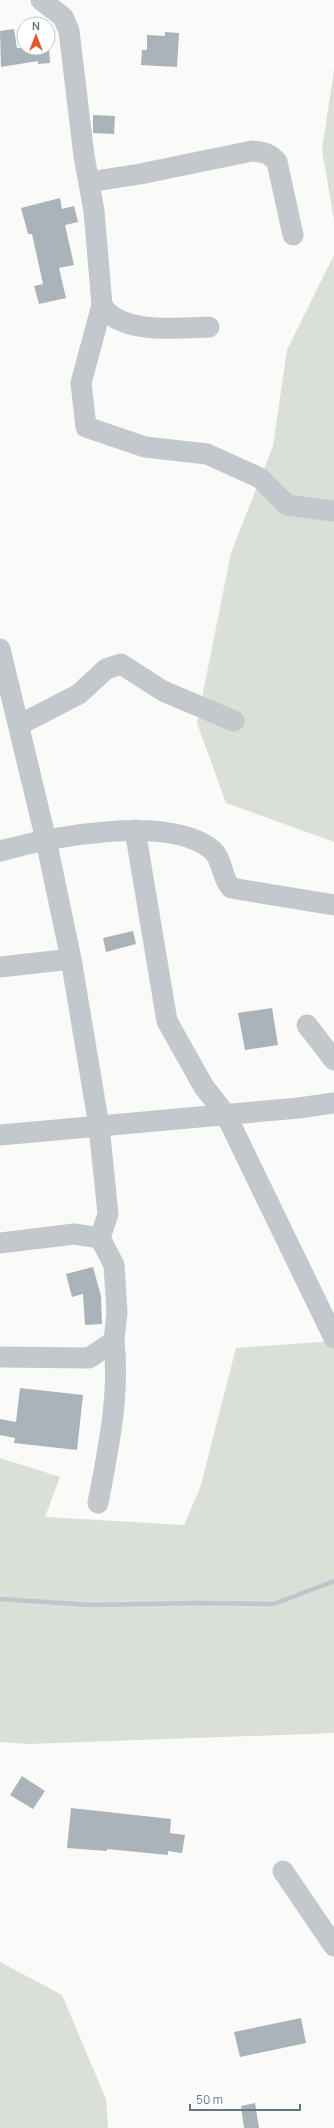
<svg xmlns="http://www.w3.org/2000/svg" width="334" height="2128" font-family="Manrope,sans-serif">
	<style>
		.green { fill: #dadfd7 }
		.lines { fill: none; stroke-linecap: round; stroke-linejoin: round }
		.stream { stroke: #bbc7cb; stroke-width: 4.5 }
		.building { fill: #aab3b9 }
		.minor { stroke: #c3c8cc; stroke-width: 21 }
	</style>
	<rect width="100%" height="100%" fill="#fafaf8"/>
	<path class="green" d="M334,69V221L322,150Z
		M334,255V842L226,803L197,723L231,553L273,446L287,350Z
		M334,1341V1733L28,1744L0,1742V1458L60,1477L45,1517L184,1525L200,1488L236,1348Z
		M0,1962L62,1995L106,2099L108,2128H0Z"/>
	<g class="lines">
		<path class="stream" d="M0,1599L91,1605L200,1603L274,1604L334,1581"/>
	</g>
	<path class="building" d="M14,29L17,48H49L50,63L38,64V61L1,67L0,31Z
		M165,32L179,33L177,67L141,65L142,50H147V35L165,36Z
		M93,115L115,116L114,134L93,133Z
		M60,198L62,209L74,206L78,222L65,225L74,265L59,268L66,298L39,304L34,286L43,284L32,234H28L21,208Z
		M133,931L136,944L106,952L103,938Z
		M272,1008L278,1045L245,1050L238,1013Z
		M93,1267L101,1296L102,1324L85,1325L83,1294L72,1297L66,1274Z
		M20,1388L83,1395L77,1450L14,1443L15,1438L0,1435V1419L16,1422Z
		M22,1776L45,1791L33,1809L10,1795Z
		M71,1808L171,1819L170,1833L185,1835L182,1853L168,1851V1855L107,1849V1851L67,1848Z
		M301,2018L306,2043L240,2057L234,2032Z
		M255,2103L259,2128H244L241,2106Z"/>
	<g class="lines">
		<path class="minor" d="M41,0L63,17L69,31L84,156L94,211L102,305C119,335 180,328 209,327
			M89,182L140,174L252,151C263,152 270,153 277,162L293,235
			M102,305L81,383L86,427L145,447L207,454L260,478L287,505L334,511
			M0,649L46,840L71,959L99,1126L108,1214L100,1238L74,1234L0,1243
			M19,725L79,694L106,669L121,664L163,691L234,721
			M135,830L167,1021L204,1087L226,1115L334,1338
			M0,851C51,837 167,814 211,849C223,858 221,877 231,888L334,905
			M0,967L71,959
			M307,1025L334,1060
			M0,1135L299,1108L334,1103
			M0,1357L89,1358L114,1341L117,1312L114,1265L100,1238
			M98,1503C108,1450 120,1395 114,1341
			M283,1871L334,1946"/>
	</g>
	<g transform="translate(36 36)"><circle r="19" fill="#ffffff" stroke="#c1c8cd"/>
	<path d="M0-3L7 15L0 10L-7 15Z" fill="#e4572e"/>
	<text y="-6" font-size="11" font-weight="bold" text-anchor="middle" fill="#657683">N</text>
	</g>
	<path d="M190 2104v6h110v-6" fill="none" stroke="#657683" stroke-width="2"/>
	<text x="196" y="2104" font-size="12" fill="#657683" stroke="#ffffff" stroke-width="3" paint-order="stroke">50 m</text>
</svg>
